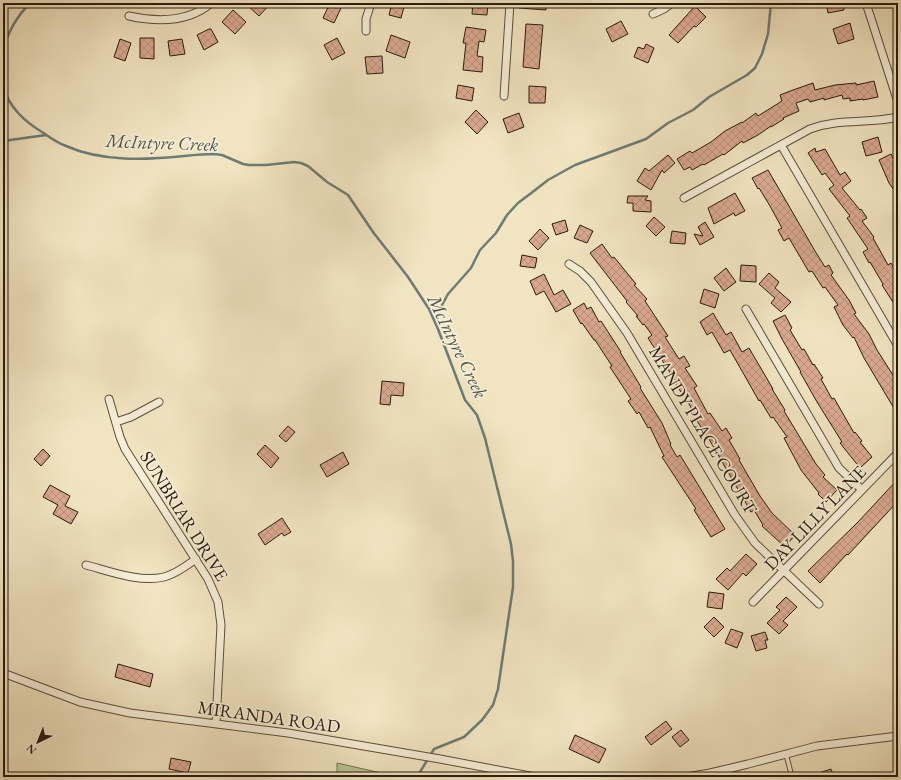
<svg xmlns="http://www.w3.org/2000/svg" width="901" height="780" font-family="'EB Garamond',serif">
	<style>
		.forest { fill: url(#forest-firs); stroke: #71704f }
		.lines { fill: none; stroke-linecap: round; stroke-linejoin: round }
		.stream { stroke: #6d7c74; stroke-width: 2.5 }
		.building { fill: url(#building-cross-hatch); stroke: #271b0c }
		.lane-casing { stroke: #5a4e39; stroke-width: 5.5 }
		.street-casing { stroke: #5a4e39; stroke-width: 9 }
		.lane { stroke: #f6eed7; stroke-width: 3.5 }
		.street { stroke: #f6eed7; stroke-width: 7 }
		.labels { text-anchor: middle; stroke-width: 3.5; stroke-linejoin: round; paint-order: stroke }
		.street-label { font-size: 18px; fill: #271b0c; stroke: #f6eed7 }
		.water-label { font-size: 19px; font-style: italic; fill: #505449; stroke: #f6eed7 }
	</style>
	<defs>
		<pattern id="forest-firs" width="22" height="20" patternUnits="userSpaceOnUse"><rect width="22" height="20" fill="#bbc492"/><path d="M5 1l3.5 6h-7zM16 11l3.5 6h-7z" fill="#a1a87d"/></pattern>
		<pattern id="building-cross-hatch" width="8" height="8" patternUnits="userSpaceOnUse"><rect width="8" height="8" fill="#daa990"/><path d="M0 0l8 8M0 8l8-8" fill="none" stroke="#bb917b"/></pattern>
	</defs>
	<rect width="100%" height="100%" fill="#f1e5c1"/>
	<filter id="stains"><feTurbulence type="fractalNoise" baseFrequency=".005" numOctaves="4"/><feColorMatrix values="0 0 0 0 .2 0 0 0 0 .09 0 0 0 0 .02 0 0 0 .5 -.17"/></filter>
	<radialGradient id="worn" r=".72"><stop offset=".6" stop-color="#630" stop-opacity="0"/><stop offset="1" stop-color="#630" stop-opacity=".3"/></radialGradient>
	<path class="forest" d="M337,763L399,777H337Z"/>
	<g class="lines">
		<path class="stream" d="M3,49C8,32 17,16 30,3
			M3,87C10,108 24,121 42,132C49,137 57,143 66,146C102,162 146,160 184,156C194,155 204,154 214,154L222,155L243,164L249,165H266L294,162L301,163L308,166L327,182L348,195L373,232L408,277L429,309L438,329L465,400L477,415L485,438L511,544L513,561V587L498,689L493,705L482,720L464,737L434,749L417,777
			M3,141L46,135
			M434,320L448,294L471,268L480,250L496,233L507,215L518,203L530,194L548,180L575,165L646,139L668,123L693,110L709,97L747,75L755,68L762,54L768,34L771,3"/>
	</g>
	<path class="building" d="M245,3H271L259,16Z
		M330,3L341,8L334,23L323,18Z
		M392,3H405L401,18L389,15Z
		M473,3H488L487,15L472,14Z
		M519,3H546V10L519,8Z
		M826,3H843L844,10L828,13Z
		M695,6L706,17L696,27L694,26L678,43L669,35Z
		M233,10L246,22L235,34L222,22Z
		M621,21L628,34L612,42L606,29Z
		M850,23L854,39L838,44L833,29Z
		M526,24L543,25L539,69L523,67Z
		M466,27L486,30L484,42L479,41L477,56L483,57L482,72L463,70L466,43H463Z
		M209,29H211L218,42L204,50L197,35Z
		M391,35L410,42L405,58L386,51Z
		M140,38H154V59L140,58Z
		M337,38L345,53L332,60L324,45Z
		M120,39L131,43L125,61L114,57Z
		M182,39L185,54L170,56L168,41Z
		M646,44L654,48L648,63L634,57L638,47L644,49Z
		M382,56L383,73L367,74L365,57Z
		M874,81L878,97L863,100V99L850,101V98L843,99L842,95L824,100V98L810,102L808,99L796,103L799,111L783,118L784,119L771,127V126L758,135L743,143L742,141L724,155L723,154L704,165L703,164L692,170L690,167L684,170L677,159L690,151L692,153L711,142L725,131L742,122V123L756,113L758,116L782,101L780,95L793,90L813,83L815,90L835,85L856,83V85Z
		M458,85L474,88L472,101L456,98Z
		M529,86L546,87L545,103H529Z
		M476,110L488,122L477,134L465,122Z
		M519,113L524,127L508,133L503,119Z
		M878,137L882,152L866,156L862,142Z
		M815,148L816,152L825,149L840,175L845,172L851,181L842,188L860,210L861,209L867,218L862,221L874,237L873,238L888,265L891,263L895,270L893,272L898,280V310L882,285L883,284L870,262L869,263L863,252L868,249L847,218L850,216L829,189L834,185L825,173L822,175L808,153Z
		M891,154L894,160L898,158V196L889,183L879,160Z
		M668,155L675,163L664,173L662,170L651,190L637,181L645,168L649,171Z
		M768,170L815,251L825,267L829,265L833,273L831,275L849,300L856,313L854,314L869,334L877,350L898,383V415L864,358L854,337L853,338L843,325L834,307L838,305L825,287L823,288L812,271L809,272L789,238L784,241L778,230L782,228L770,206L759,188L758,189L752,178Z
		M735,193L745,211L735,216L734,213L714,224L708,208Z
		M628,196H648L645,200L651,201V212L633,211V203H627Z
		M654,217L665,227L656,236L646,226Z
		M565,220L568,231L556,235L552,224Z
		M705,222L714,237L700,245L694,234L703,236L698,227Z
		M580,225L593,231L587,243L574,238Z
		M540,229L549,238L538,250L529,241Z
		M672,231L686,233L685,244L670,243Z
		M602,244L612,258L614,257L636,284L634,285L647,299L645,301L668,336L665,337L679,359L684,356L690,366L685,368L697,386L694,388L708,414L710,413L722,431L726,428L732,438L729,440L740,459L739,460L760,496L772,513L795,535L785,547L762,526L763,525L754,510L751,512L709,439L697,421L698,420L684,395H683L675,383L676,382L648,338L652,335L644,324L643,325L636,316H638L626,302L627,301L590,253Z
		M522,255L537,258L535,268L520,266Z
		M741,265L756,266V282L740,281Z
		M726,268L736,282L724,291L714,278Z
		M769,273L779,282L775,288L791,302L781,312L771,303L775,298L759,284Z
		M544,274L554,295L563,290L571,304L556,312L544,291L536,295L530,281Z
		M704,289L719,294L715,308L700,303Z
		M584,303L587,309L591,307L599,322L601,321L621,352H620L641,387L640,388L662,423L671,444L670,445L677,457L680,455L725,529L711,537L694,510L696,509L662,457L664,456L650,427L648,428L639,412L637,414L628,401L631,399L610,367L612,366L595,340H594L582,323L581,324L573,310Z
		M713,313L726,335L731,332L742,352L749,348L773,389H772L785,410L784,411L816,464L825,475L823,477L837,490L826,502L818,494L819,493L801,470L784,438L787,437L773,417L771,418L760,400L759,401L730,350L724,353L712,332L707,335L700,322Z
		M785,315L792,328L790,330L802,350L804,349L813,365L814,364L823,378L821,379L832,399L834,398L854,433L855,432L862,441L860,442L872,457L860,468L840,443L842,442L817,402L800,372H801L782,339L773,321Z
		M382,381L404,383L403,396L391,395L390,405L380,404Z
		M288,426L295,432L286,442L279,436Z
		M265,445L279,458L271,468L257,454Z
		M43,449L50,456L41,466L34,459Z
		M343,452L349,464L327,477L320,465Z
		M898,479V501L848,555L847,554L820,583L808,571L858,522Z
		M50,485L70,496L65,506L78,512L71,524L53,514L58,505L43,497Z
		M282,518L291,532L284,536L282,533L265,545L258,534Z
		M746,554L757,564L746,576L743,573L728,590L716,579L727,568L730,571Z
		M709,592L724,594L722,609L707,607Z
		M786,597L797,607L783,621L788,625L779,634L767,623L780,610L776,607Z
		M714,617L724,627L714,637L704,627Z
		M731,629L743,633L737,648L725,643Z
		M765,632L768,640H765L767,648L756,651L751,636Z
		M118,664L153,674L150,687L115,677Z
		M666,721L672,729L651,745L645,737Z
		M681,730L689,740L680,747L672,737Z
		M575,735L606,749L599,763L569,749Z
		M171,758L191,762L188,773L169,769Z
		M831,769L834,777H811L810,776Z"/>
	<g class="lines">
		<g class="lane-casing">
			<path id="lane" d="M786,754L792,777"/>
		</g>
		<g class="street-casing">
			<path id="street" d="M866,3L898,102
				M653,14L664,9L672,3
				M129,16C157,22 188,23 211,3
				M366,31V19L371,3
				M504,96L510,3
				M781,145L898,346
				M684,198L810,129C840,118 868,124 898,117
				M569,264L580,271L591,282L627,333L735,515L755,543L819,604
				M746,309L839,468L862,490
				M109,399L120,437L125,449L208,579L218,602L221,625L216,723
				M116,422L131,417L159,402
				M86,565C109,571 140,583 164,577C176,574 186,566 196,559
				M753,602L898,453
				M3,673L80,702L130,713L288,733L440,759L535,777
				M686,777L710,773L748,764L817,746L898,736"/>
		</g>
		<use href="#lane" class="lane"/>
		<use href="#street" class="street"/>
	</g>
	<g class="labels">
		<g class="street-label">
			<text transform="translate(703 430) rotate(59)" y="6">MANDY PLACE COURT</text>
			<text transform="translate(184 516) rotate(58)" y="6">SUNBRIAR DRIVE</text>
			<text transform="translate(815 518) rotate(-46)" y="6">DAY LILLY LANE</text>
			<text transform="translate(269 717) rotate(8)" y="6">MIRANDA ROAD</text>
		</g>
		<g class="water-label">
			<text transform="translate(162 142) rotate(2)" y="7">McIntyre Creek</text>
			<text transform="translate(458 346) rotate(64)" y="7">McIntyre Creek</text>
		</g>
	</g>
	<rect width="901" height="780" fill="none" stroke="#f1e5c1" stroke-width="16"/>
	<rect x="4" y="4" width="893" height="772" fill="none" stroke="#271b0c" stroke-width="2"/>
	<rect x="8" y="8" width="885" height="764" fill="none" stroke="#271b0c"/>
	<g transform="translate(38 742) rotate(223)" stroke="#f6eed7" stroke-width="3" paint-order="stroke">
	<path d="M0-3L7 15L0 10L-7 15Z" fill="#271b0c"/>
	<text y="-6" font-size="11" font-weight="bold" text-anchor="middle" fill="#271b0c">N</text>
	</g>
	<rect width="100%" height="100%" filter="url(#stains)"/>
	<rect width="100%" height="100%" fill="url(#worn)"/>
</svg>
